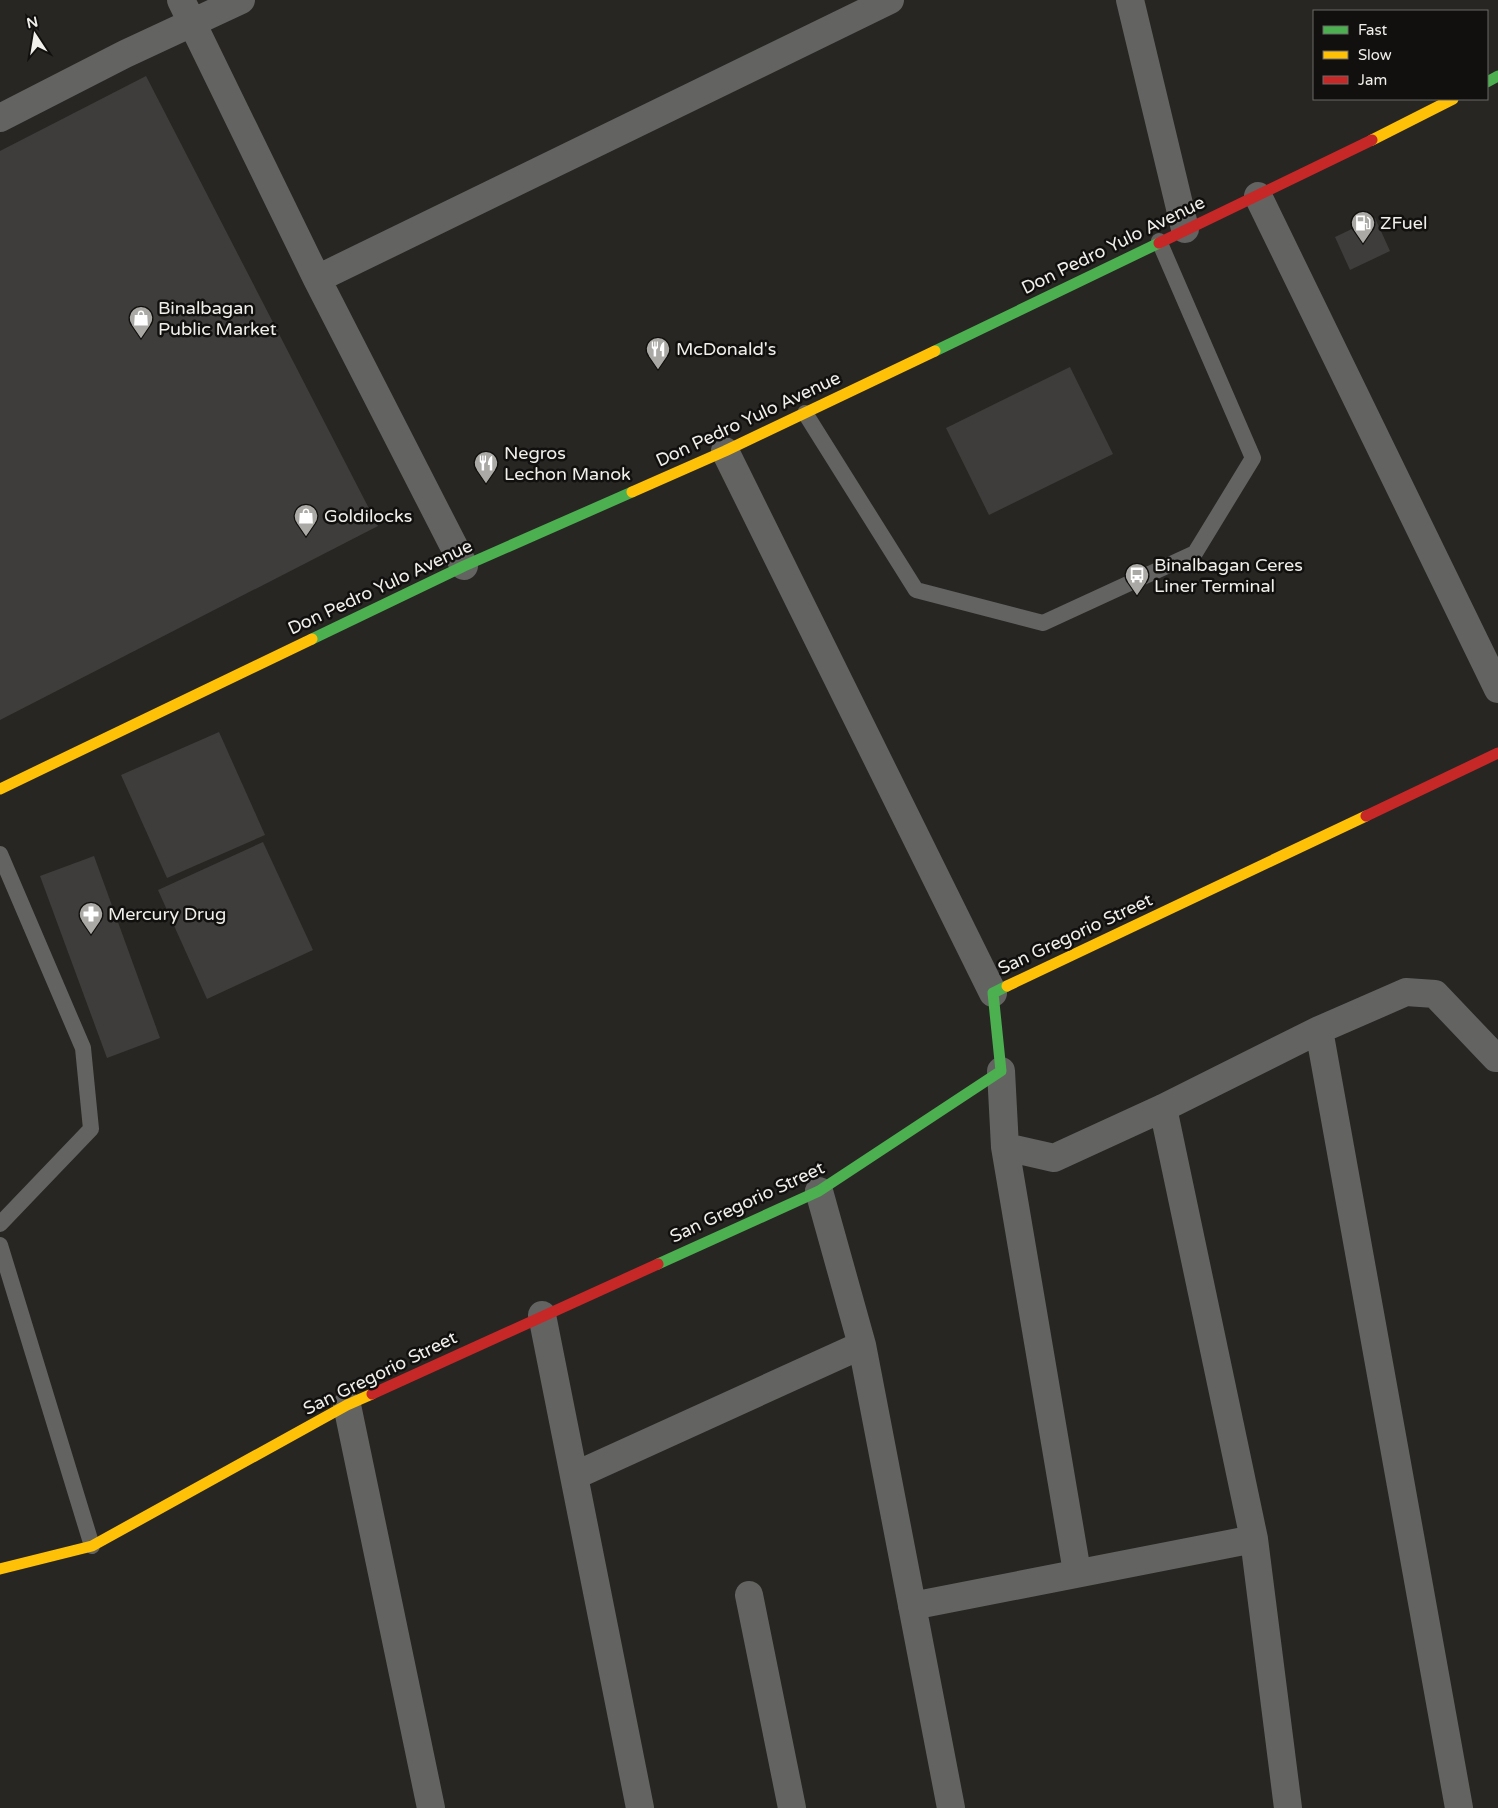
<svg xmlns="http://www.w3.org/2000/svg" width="1498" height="1808" font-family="'Varela Round',sans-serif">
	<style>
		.building { fill: #3e3d3b }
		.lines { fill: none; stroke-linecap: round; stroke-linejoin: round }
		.lane { stroke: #636362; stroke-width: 16 }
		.street { stroke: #636362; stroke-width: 28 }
		.fast { stroke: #4caf50; stroke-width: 11 }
		.slow { stroke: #ffc107; stroke-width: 11 }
		.jam { stroke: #c62828; stroke-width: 11 }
		.labels { text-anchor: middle; stroke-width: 5; stroke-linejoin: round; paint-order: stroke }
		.poi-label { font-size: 18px; fill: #f0efeb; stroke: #11100e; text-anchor: start }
		.street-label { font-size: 18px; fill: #f0efeb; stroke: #11100e }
	</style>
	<rect width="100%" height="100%" fill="#272623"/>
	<path class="building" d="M146,76L378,526L0,720V151Z
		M1375,218L1390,251L1350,270L1335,237Z
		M1070,367L1113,454L989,515L946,428Z
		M219,732L265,835L167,878L121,775Z
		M263,842L313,950L207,999L158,890Z
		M94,856L160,1038L107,1058L40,876Z"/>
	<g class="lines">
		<path class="lane" d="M805,413L916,590L1043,623L1195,553L1253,458L1159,241
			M0,854L83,1048L91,1129L0,1224
			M0,1245L92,1546"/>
		<path class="street" d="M181,0L317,279L464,566
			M1130,0L1185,229
			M0,118L125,54L241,0
			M1258,196L1498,689
			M317,279L890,0
			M725,451L993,993
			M1319,1030L1459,1808
			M1001,1071L1005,1147L1077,1572
			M1163,1108L1254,1539L1288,1808
			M1005,1147L1054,1158L1163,1108L1319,1030L1406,992L1435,994L1496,1058H1498
			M819,1191L862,1345L951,1808
			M542,1315L640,1808
			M347,1405L431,1808
			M574,1476L862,1345
			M749,1595L792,1808
			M912,1606L1254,1539"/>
		<path class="fast" d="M1487,82L1498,76
			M935,351L1159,243
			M312,639L464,566L632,492
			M658,1264L819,1191L1001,1071L993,993L1007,986"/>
		<path class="slow" d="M1372,140L1453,99
			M632,492L725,451L935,351
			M0,789L312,639
			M1007,986L1366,816
			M0,1569L92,1546L347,1405L372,1394"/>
		<path class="jam" d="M1159,243L1372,140
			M1366,816L1498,753
			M372,1394L658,1264"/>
	</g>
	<defs>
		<g id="fuel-pin" transform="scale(1.25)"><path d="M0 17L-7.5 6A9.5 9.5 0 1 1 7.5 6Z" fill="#aaa9a5" stroke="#11100e"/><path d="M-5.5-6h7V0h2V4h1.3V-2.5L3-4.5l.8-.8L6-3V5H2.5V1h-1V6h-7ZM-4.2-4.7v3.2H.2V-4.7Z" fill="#fff"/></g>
		<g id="shop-pin" transform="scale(1.25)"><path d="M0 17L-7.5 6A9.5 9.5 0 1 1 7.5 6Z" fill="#aaa9a5" stroke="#11100e"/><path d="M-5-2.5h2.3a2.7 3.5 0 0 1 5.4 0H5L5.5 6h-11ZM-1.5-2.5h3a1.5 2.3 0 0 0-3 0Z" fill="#fff"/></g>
		<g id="restaurant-pin" transform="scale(1.25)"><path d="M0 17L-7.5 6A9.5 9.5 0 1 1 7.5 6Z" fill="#aaa9a5" stroke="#11100e"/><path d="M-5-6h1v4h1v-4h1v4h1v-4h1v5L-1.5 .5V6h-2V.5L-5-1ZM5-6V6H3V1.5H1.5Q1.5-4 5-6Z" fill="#fff"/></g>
		<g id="bus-pin" transform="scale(1.25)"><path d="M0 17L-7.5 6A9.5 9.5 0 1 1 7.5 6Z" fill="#aaa9a5" stroke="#11100e"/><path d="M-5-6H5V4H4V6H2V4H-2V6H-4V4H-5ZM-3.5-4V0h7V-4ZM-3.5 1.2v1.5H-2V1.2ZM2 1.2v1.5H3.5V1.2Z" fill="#fff"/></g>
		<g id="pharmacy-pin" transform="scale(1.25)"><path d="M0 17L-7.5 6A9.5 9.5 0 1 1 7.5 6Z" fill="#aaa9a5" stroke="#11100e"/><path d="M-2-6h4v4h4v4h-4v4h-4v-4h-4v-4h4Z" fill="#fff"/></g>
	</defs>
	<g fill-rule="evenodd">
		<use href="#fuel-pin" x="1363" y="223"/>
		<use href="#shop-pin" x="141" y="318"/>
		<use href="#restaurant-pin" x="658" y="349"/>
		<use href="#restaurant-pin" x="486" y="463"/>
		<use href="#shop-pin" x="306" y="516"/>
		<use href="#bus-pin" x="1137" y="575"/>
		<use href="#pharmacy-pin" x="91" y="914"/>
	</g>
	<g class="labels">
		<g class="poi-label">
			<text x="1380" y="229">ZFuel</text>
			<text x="158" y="314">Binalbagan<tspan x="158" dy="21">Public Market</tspan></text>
			<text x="676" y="355">McDonald's</text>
			<text x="504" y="459">Negros<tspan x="504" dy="21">Lechon Manok</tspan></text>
			<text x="324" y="522">Goldilocks</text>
			<text x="1154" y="571">Binalbagan Ceres<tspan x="1154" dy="21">Liner Terminal</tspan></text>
			<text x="108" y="920">Mercury Drug</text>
		</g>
		<g class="street-label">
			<text transform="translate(1113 245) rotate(-26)" y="6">Don Pedro Yulo Avenue</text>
			<text transform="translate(748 419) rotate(-25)" y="6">Don Pedro Yulo Avenue</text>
			<text transform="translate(380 587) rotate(-25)" y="6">Don Pedro Yulo Avenue</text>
			<text transform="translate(1075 934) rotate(-25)" y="6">San Gregorio Street</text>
			<text transform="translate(747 1202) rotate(-25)" y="6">San Gregorio Street</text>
			<text transform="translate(380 1373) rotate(-26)" y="6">San Gregorio Street</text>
		</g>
	</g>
	<rect x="1313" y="10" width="175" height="90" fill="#11100e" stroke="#6a6966"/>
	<rect x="1323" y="26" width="25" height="8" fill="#4caf50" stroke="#6a6966"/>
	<text x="1358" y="35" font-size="15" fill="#f0efeb">Fast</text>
	<rect x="1323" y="51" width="25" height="8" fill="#ffc107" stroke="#6a6966"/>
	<text x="1358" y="60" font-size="15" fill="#f0efeb">Slow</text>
	<rect x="1323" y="76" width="25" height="8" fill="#c62828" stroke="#6a6966"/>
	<text x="1358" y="85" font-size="15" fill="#f0efeb">Jam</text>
	<g transform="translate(35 35) rotate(348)" stroke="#11100e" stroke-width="4" paint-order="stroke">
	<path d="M0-4L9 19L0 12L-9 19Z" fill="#f0efeb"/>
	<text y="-8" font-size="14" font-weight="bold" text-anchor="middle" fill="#f0efeb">N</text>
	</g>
</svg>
